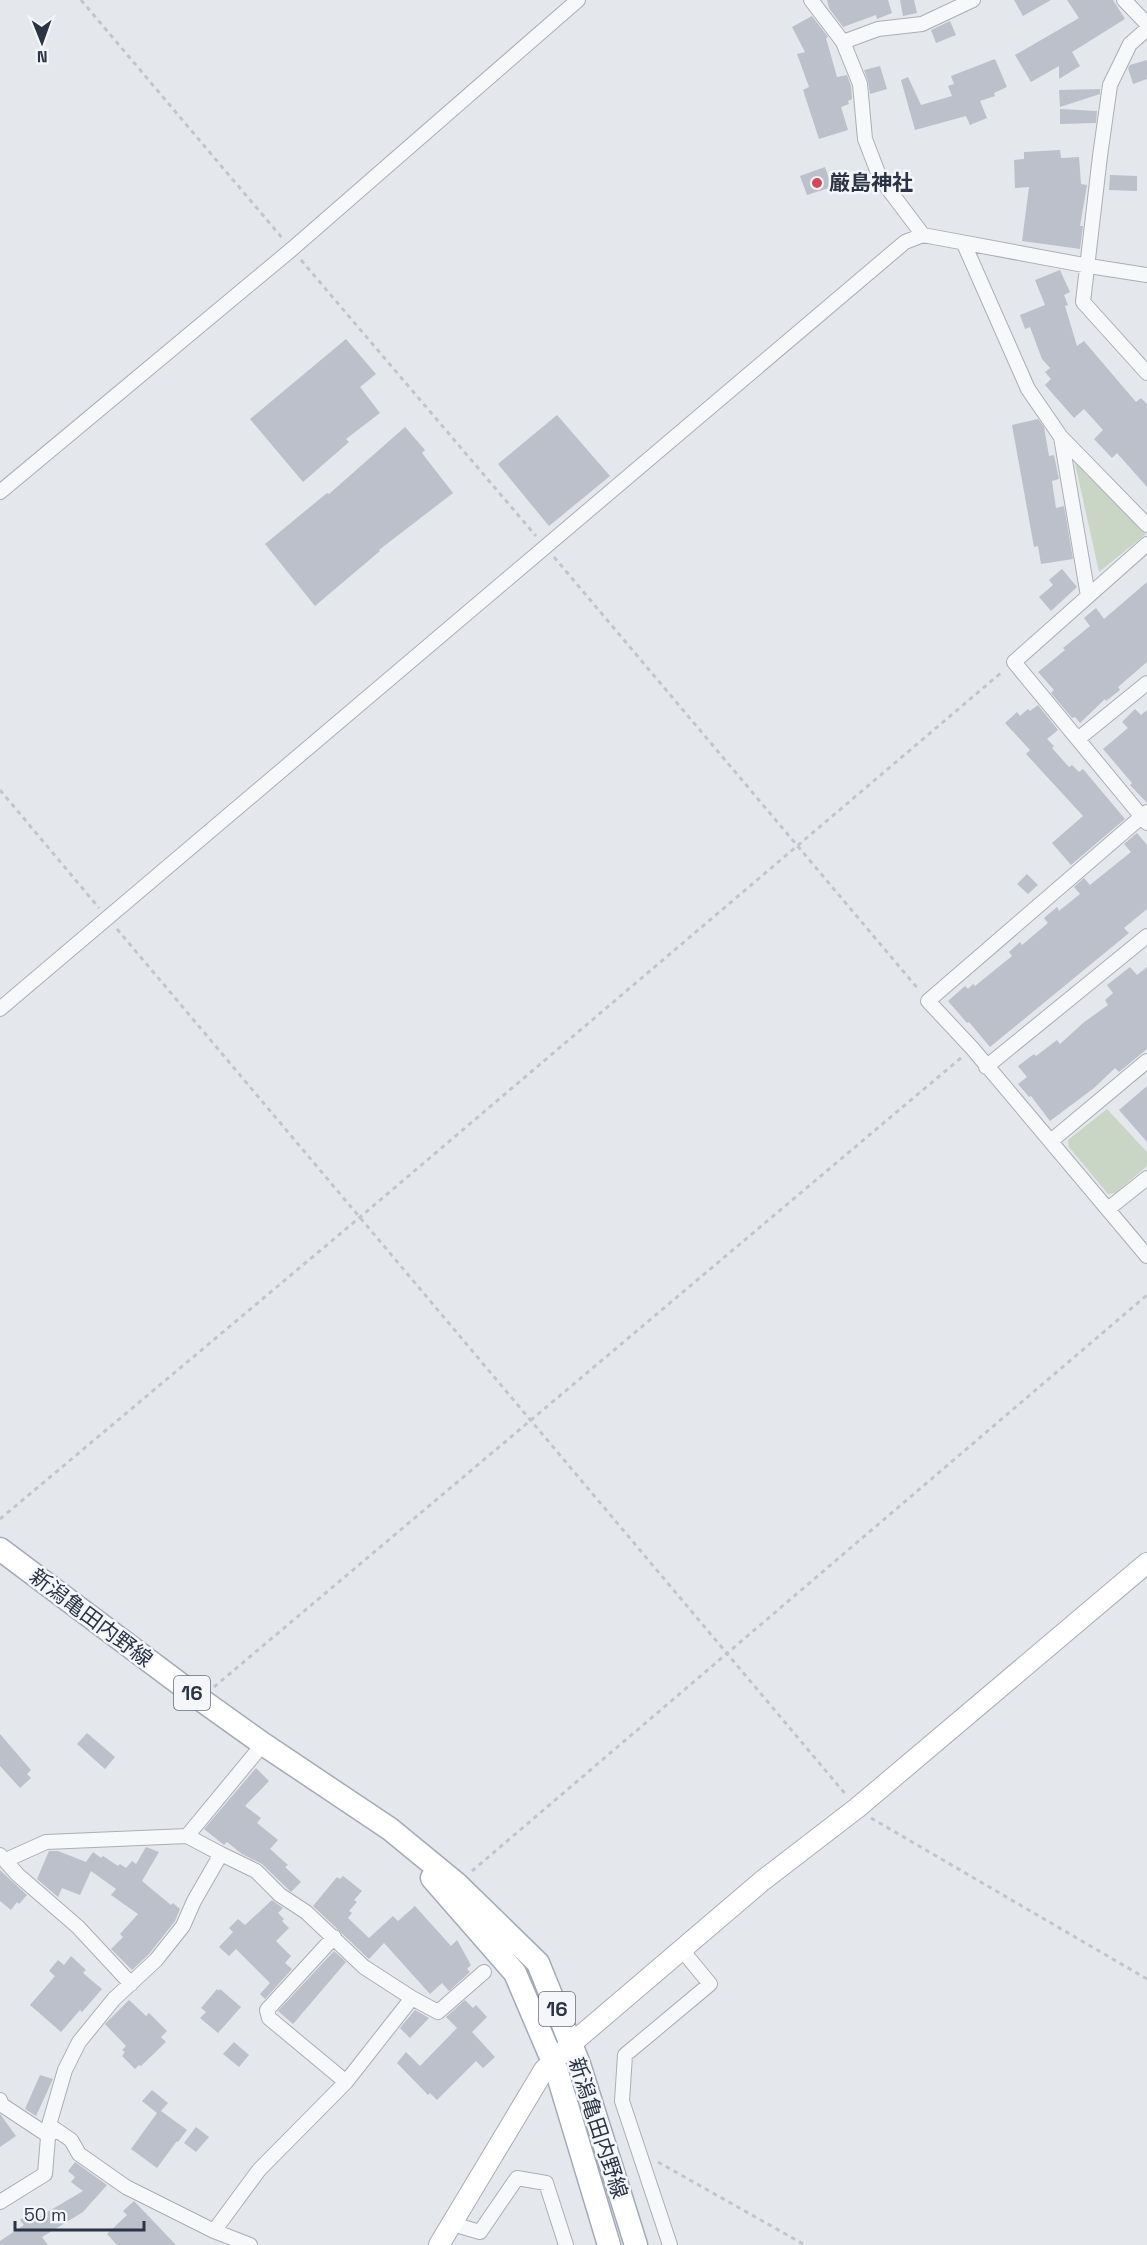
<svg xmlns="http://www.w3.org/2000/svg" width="1147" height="2245" font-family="'Space Grotesk','Noto Sans JP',sans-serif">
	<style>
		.green { fill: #c9d6c5 }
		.building { fill: #bbc0ca }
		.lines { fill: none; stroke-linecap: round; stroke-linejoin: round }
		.street-casing { stroke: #a9aeb7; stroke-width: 16 }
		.secondary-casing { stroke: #a9aeb7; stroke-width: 22 }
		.primary-casing { stroke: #a3abb8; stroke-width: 25 }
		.path { stroke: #c2c5cb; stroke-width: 3; stroke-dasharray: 4.5 4.5; stroke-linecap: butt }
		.street { stroke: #f7f8fa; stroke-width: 14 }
		.secondary { stroke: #fff; stroke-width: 20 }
		.primary { stroke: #fff; stroke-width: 22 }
		.poi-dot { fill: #d1495b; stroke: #f4f6f9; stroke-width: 2 }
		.labels { text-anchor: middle; stroke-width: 5; stroke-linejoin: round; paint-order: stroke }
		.shield { fill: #f4f6f9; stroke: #676e7b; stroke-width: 1.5 }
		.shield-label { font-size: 20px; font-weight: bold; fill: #2b3445 }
		.poi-label { font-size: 21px; font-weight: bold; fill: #2b3445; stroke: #f4f6f9; text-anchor: start }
		.street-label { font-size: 21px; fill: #2b3445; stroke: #f4f6f9 }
	</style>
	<rect width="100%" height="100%" fill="#e4e7ec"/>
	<path class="green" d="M1074,459L1146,534L1099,572Z
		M1107,1109L1147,1152V1166L1115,1193L1108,1194L1069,1147L1068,1140Z"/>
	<path class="building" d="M827,0H888L892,13L877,19L876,15L843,27L829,8Z
		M900,0H914L917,13L903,16Z
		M1014,0H1051L1023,16Z
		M1067,0H1113L1125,19L1072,52L1080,66L1059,79V66L1031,82L1015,55L1079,18Z
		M812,16L828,37L826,38L837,77L847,75L851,86L852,99L848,101L849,104L841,107L848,130L819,139L803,90L809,87L797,54L805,52L792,27Z
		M950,21L956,35L936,43L931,30Z
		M995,59L1007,87L994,93L995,96L980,101L987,118L970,125L966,116L915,130L901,80L908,77L921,105L952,96L948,86L954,84L951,76Z
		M1147,60V79L1133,84L1128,68L1130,65Z
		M880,66L887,89L870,94L868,81L864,70Z
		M1100,89V94L1060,107L1059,90Z
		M1060,109L1097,111L1096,123L1060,124Z
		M1060,150L1061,158L1079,157L1081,184L1087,185L1080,226H1083L1080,249L1022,241L1029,187L1015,188L1014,160L1024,159V152Z
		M825,167L832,187L807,195L800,176Z
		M1110,175L1137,176V191L1109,190Z
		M1060,270L1070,292L1064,295L1068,305L1065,306L1077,346L1084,341L1136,402L1141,398L1147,404V487L1117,453L1112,458L1094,439L1103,430L1084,409L1074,418L1045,385L1051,379L1045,372L1050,368L1042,359L1030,327L1025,329L1020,315L1045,305L1035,280Z
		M346,339L376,374L360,387L380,413L346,439L349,442L303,482L250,419Z
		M557,415L610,476L549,526L498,464Z
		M1038,419L1044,427L1049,456L1054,455L1059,479L1052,481L1056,508L1064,506L1073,559L1041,564L1038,546L1034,547L1012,425Z
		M405,427L425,450L422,453L453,493L379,550L380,551L315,606L265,544L327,493L329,494Z
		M1062,569L1077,587L1051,611L1039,597L1053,585L1049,580Z
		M1147,582V662L1118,687L1120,690L1106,701L1105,699L1080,723L1075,717L1072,718L1051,693L1054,690L1038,672L1065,650L1063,648L1090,626L1084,618L1096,608L1104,619Z
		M1038,705L1058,730L1047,739L1054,746L1052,748L1069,767L1072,765L1079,772L1083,769L1125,819L1071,865L1052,843L1083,816L1026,754L1030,750L1005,723L1017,712L1020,716L1028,709L1030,711Z
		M1135,709L1141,715L1147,710V803L1130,785L1132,783L1103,749L1128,728L1122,722Z
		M1137,833L1147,845V909L1124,928L1129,933L990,1047L969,1022L967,1023L948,1001L965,986L968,989L973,984L975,986L1012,956L1009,952L1020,942L1022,945L1048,923L1044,918L1057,907L1059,911L1080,894L1074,887L1084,878L1090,885L1131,852L1124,844Z
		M1027,874L1038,885L1028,894L1017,884Z
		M1130,967L1137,975L1147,967V1049L1119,1072L1115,1068L1094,1088L1050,1121L1031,1096L1029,1097L1018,1084L1027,1077L1018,1066L1034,1054L1036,1056L1057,1040L1060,1044L1083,1023L1108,1005L1105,1000L1113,993L1107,985Z
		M1147,1086V1142L1119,1110Z
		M87,1733L115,1757L105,1769L77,1744Z
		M0,1734L31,1770L27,1774L31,1778L20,1788L0,1766Z
		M256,1768L269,1781L245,1806L261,1818L257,1823L278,1840L270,1849L288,1865L285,1867L301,1882L291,1892L262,1864L242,1854L227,1842L224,1845L204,1829Z
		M146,1847L159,1852L142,1881L171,1905L173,1903L180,1909L175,1921L149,1954L132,1970L111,1949L123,1937L120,1934L138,1914L111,1895L116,1889L91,1871L80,1895L62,1888L58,1897L37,1879L49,1851H58L86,1862L93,1852L101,1858L103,1856L118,1866L120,1864L126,1868L132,1861L136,1864Z
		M0,1870L27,1895L19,1904L17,1902L11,1910L0,1901Z
		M343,1876L362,1891L354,1900L357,1902L349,1911L352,1913L348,1918L369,1938L393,1916L398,1921L415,1906L451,1946L457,1940L471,1965L467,1969L470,1972L449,1991L442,1983L430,1994L384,1943L369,1959L313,1906L337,1877L340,1879Z
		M272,1900L283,1908L278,1913L284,1919L282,1921L289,1928L276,1941L291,1956L285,1963L292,1969L265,1999L260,1994L270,1983L236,1949L229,1956L219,1947L233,1932L229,1928L238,1919L245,1925Z
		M334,1951L346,1962L293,2024L278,2011Z
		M71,1956L86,1970L83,1973L102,1989L82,2012L80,2010L61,2032L30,2005L55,1976L49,1971L58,1960L64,1965Z
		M217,1989L219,1991L220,1989L241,2007L218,2033L200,2018L206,2012L201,2008Z
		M129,2000L146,2016L149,2013L167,2031L161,2037L166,2042L141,2066L139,2065L135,2069L122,2056L125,2052L122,2050L126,2046L105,2024Z
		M465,2000L473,2008L476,2005L487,2017L472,2032L495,2057L483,2068L476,2061L437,2100L430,2093L428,2095L397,2063L406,2052L420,2066L457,2028L446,2017Z
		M415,2010L429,2018L410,2038L400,2028Z
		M234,2042L249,2055L239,2067L223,2054Z
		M40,2075L53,2079L36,2116L25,2109Z
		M152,2090L168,2103L161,2111L187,2130L178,2142L177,2141L157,2168L131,2149L157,2113L142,2101Z
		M0,2114L16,2136L0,2147Z
		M196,2127L209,2137L196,2152L184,2143Z
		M75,2162L107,2185L83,2212L42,2237L48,2245H0V2241L24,2225L20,2220L34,2210L39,2217L83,2191L71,2182L75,2177L68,2171Z
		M134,2201L176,2245H117L107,2234L127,2215L123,2211Z"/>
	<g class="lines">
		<g class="street-casing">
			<path id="street" d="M811,0L843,42L860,84L865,139L880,178L923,235L1089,266L1147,275
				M1124,0L1147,24
				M1147,29L1130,44L1110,85L1100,156L1083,302L1147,373
				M843,42L878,29L922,24L973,0
				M964,244L1028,389L1061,437L1147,525
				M1061,437L1088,596
				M0,492L292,249L578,0
				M1147,544L1014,662L1147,823
				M1078,739L1147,683
				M1147,812L928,1001L972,1048L1147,1256
				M0,1009L905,242L923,235
				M986,1067L1147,936
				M1051,1141L1147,1061
				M1108,1209L1147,1178
				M221,1854L256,1871L280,1895L306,1912L364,1967L412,1998L438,2012L484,1972
				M0,1855L18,1875L78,1927L131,1984
				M6,1860L46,1842L187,1836
				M334,1937L267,2010L269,2018L346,2082
				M0,2100L2,2105L49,2136
				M49,2125L71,2140L79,2154L126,2187L214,2231L250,2245
				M0,2202L45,2174L49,2125L65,2070L79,2042L114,1999L156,1960L183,1926L194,1901L221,1854L187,1836L263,1744
				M452,2224L480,2232L517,2178L546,2183L566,2245
				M214,2231L259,2170L346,2082L412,1998
				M670,2245L622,2101L625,2055L710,1984L682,1950"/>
		</g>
		<g class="secondary-casing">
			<path id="secondary" d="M439,2245L544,2070L571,2044L762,1881L857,1808L1147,1563"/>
		</g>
		<g class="primary-casing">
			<path id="primary" d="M0,1549L200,1699L263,1744L390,1829L457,1884L538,1963L579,2064L636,2245
				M432,1878L515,1973L556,2069L609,2245"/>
		</g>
		<path class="path" d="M81,0L283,239
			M301,260L536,536
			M554,557L919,990
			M0,790L99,908
			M117,929L847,1796
			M0,1519L359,1218L1002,672
			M214,1687L962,1057
			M871,1818L1147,1979
			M472,1871L1147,1295
			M658,2162L805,2245"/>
		<use href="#street" class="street"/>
		<use href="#secondary" class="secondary"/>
		<use href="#primary" class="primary"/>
	</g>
	<circle class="poi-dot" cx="817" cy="183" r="6"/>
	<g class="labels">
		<g class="shield">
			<rect x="174" y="1676" width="36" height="34" rx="4.5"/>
			<rect x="539" y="1992" width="36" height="34" rx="4.5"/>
		</g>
		<g class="shield-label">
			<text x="192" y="1700">16</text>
			<text x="557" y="2016">16</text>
		</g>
		<g class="poi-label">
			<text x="829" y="190">厳島神社</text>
		</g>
		<g class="street-label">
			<text transform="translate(91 1618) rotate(37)" y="7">新潟亀田内野線</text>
			<text transform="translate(598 2128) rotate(72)" y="7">新潟亀田内野線</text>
		</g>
	</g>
	<g transform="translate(42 42) rotate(179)" stroke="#f4f6f9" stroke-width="4.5" paint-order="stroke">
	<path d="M0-4.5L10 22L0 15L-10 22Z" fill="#2b3445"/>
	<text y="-9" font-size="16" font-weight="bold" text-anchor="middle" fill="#2b3445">N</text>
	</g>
	<path d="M15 2221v9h129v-9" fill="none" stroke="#2b3445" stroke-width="3"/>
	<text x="24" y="2221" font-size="18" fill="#2b3445" stroke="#f4f6f9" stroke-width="4.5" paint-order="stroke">50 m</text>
</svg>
